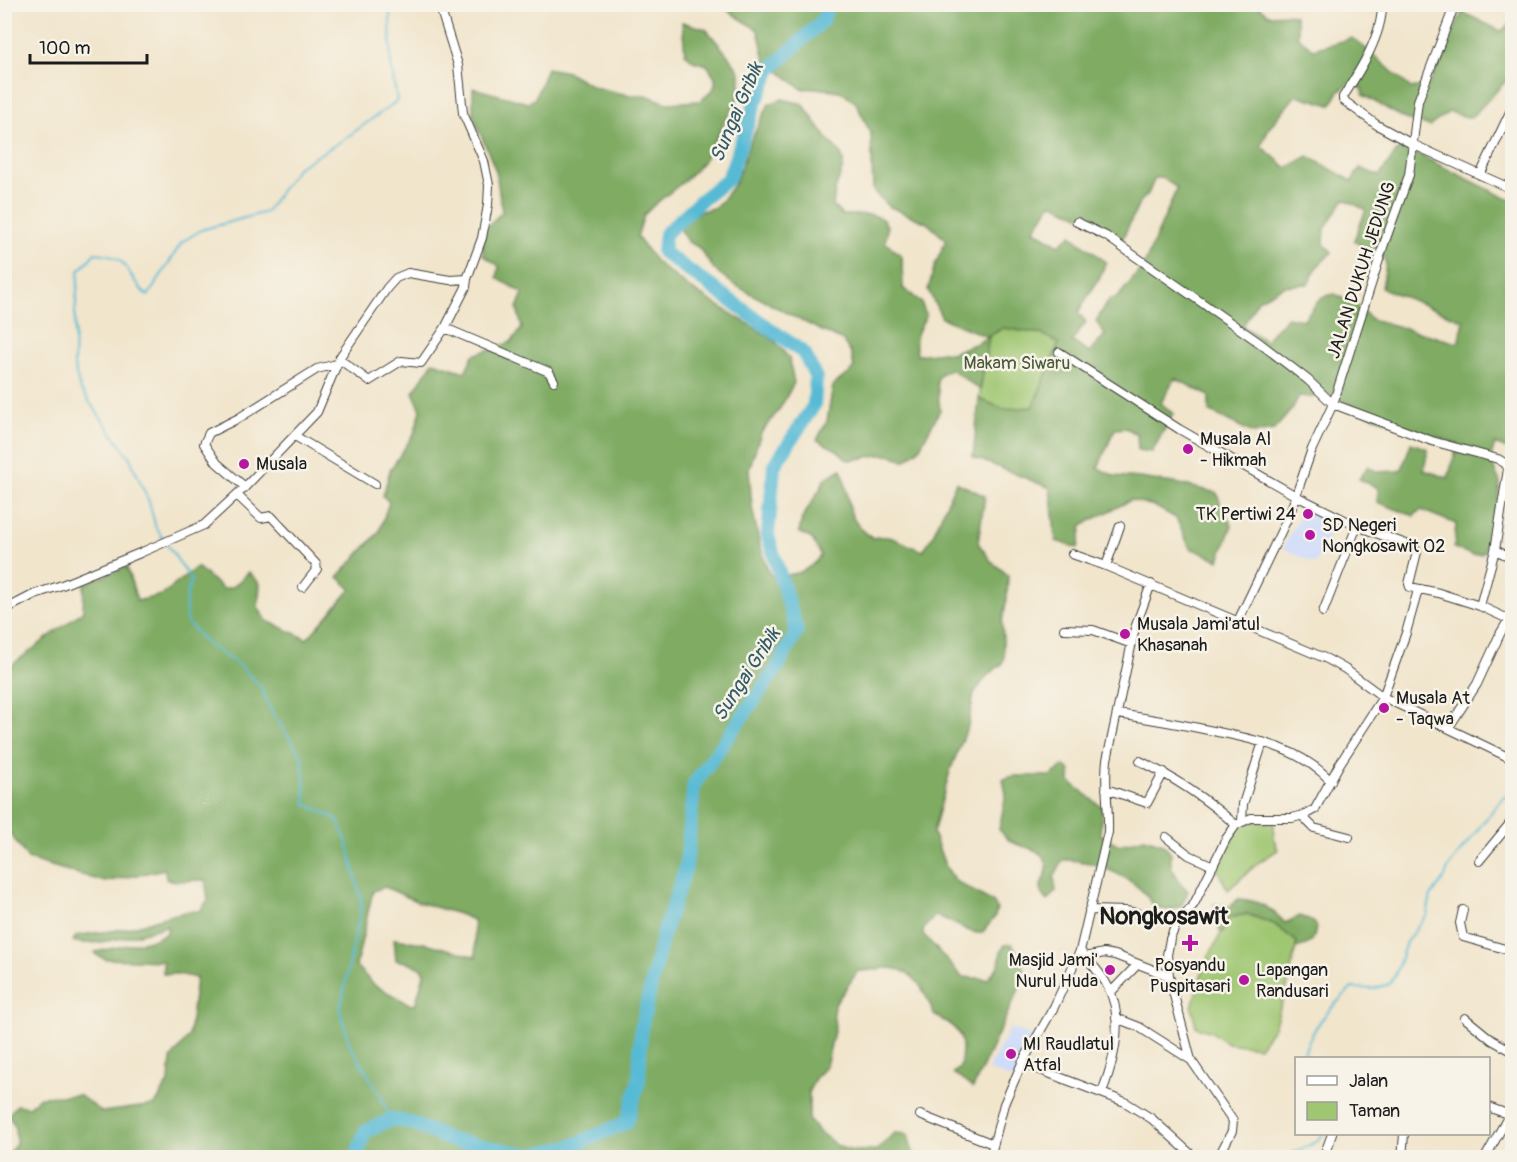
<svg xmlns="http://www.w3.org/2000/svg" width="1517" height="1162" font-family="Pangolin,sans-serif">
	<style>
		.built { fill: #cedbfa }
		.green { fill: #9fc671; stroke: #5e7146; stroke-width: 1.5 }
		.forest { fill: #7fab63; stroke: #4e6440; stroke-width: 1.5; fill-rule: evenodd }
		.lines { fill: none; stroke-linecap: round; stroke-linejoin: round }
		.stream { stroke: #57bad5; stroke-width: 2 }
		.river { stroke: #57bad5; stroke-width: 14 }
		.minor-casing { stroke: #3c3a36; stroke-width: 10 }
		.minor { stroke: #fff; stroke-width: 8 }
		.poi-dot { fill: #b5179e; stroke: #f7f3e8; stroke-width: 2 }
		.labels { text-anchor: middle; stroke-width: 5; stroke-linejoin: round; paint-order: stroke }
		.street-label { font-size: 18px; fill: #1c1c1c; stroke: #f7f3e8 }
		.park-label { font-size: 18px; fill: #4a583a; stroke: #f7f3e8 }
		.poi-label { font-size: 18px; fill: #1c1c1c; stroke: #f7f3e8; text-anchor: start }
		.water-label { font-size: 20px; font-style: italic; fill: #345b66; stroke: #f7f3e8 }
		.district-label { font-size: 24px; font-weight: bold; fill: #1c1c1c; stroke: #f7f3e8 }
	</style>
	<rect width="100%" height="100%" fill="#f7f3e8"/>
	<filter id="ink" filterUnits="userSpaceOnUse"><feTurbulence type="fractalNoise" baseFrequency=".0167" numOctaves="2"/><feDisplacementMap in="SourceGraphic" scale="12" xChannelSelector="R" yChannelSelector="G"/><feConvolveMatrix kernelMatrix="1 2 1 2 8 2 1 2 1" color-interpolation-filters="sRGB"/></filter>
	<filter id="wash" filterUnits="userSpaceOnUse"><feTurbulence type="fractalNoise" baseFrequency=".008" numOctaves="4" result="noise"/><feDisplacementMap in="SourceGraphic" scale="24" xChannelSelector="R" yChannelSelector="G"/><feGaussianBlur stdDeviation="1.35" result="paint"/><feColorMatrix in="noise" values="0 0 0 0 0 0 0 0 0 0 0 0 0 0 0 0 0 1.4 0 .05"/><feComposite in="paint" operator="in"/></filter>
	<g filter="url(#wash)">
		<rect width="100%" height="100%" fill="#f1e5cc"/>
		<path class="built" d="M1305,505L1336,522L1315,564L1283,548Z
			M1010,1028L1036,1038L1012,1079L988,1070Z"/>
		<path class="green" d="M1003,328L1041,334L1059,342L1033,407L1004,409L979,399L989,336Z
			M1246,822H1274V839L1278,850L1259,862L1228,890L1216,867L1238,828Z
			M1247,914L1274,924L1297,942L1288,984L1274,1027L1259,1047L1227,1043L1212,1032L1196,1027L1192,1007L1201,976L1209,956L1229,918Z"/>
		<path class="forest" d="M711,5H1257L1269,15L1287,14L1294,15L1297,22L1298,37L1313,49L1352,38C1373,52 1391,72 1411,88L1429,85L1462,12L1501,31L1512,22V78L1508,79L1471,118L1449,112L1430,126L1405,119L1363,95L1362,88L1349,83L1338,93L1331,105L1296,95L1269,128L1261,146L1287,168L1308,156L1352,181L1360,168L1379,176L1401,146L1512,201V451L1495,444L1490,460L1500,482L1498,500L1483,553L1473,555L1454,548L1456,524L1421,510L1414,516L1377,502L1378,488L1359,479L1368,466L1377,472L1398,471L1402,469L1411,443L1428,449L1424,470L1448,478L1458,444L1372,416L1325,392L1310,397L1299,396L1292,409L1274,430L1253,433L1209,411V396L1175,378L1161,403L1173,414L1152,452L1138,450L1137,434L1126,428L1115,429L1098,468L1114,476L1140,478L1180,484L1217,493L1222,509L1232,525L1219,560L1190,548L1176,518L1154,506L1131,500L1082,525L1078,548L1056,541L1050,488L973,457L979,399L1004,409L1033,407L1059,343L1041,334L1003,328L989,336L980,390L951,369L940,374L937,381L940,410L919,449L905,461C880,448 872,459 848,460L837,450L817,440L827,421L833,386L838,381L850,373L854,367L851,353L843,341L796,318L733,284L715,270L698,247L688,242L680,228L684,222L698,212L713,208L719,204L735,183L750,142L769,104L782,99L803,104L826,137L841,154L843,160V168L835,190L833,206L842,215C854,216 883,209 887,227C888,231 886,237 885,242L902,256L903,288L921,302L926,316C918,330 913,339 917,355L943,352L951,353L975,344L988,337L942,318L928,290L935,265L946,240L927,223L888,206L873,191L871,134L856,103L840,91L815,88L802,89L765,60L758,30L724,8ZM1155,178H1162L1177,188L1144,265L1118,297L1109,300L1096,321L1105,335L1089,353L1072,341L1086,322L1078,312L1099,279L1106,262L1071,235L1059,245L1034,230L1051,203L1072,212L1122,240L1140,202L1148,194ZM1344,199L1366,210L1354,240L1362,247L1383,255L1386,264L1382,288L1464,321L1458,343L1371,319L1359,307L1335,294L1322,297L1303,320L1287,317L1265,341L1243,326L1258,300L1284,286L1308,284L1317,267L1332,252L1324,244L1325,228Z
			M682,22L706,29L726,53L740,72V94L703,162L684,181L653,206L644,215L637,237L656,262L691,289L773,339L789,358L794,383L779,410L761,433L749,469L752,507L760,546L769,573L773,576C794,575 808,573 821,555L812,539L799,532L802,518L822,486L824,479L841,469C853,498 840,517 873,538C893,533 905,545 923,551L932,537L956,482L985,496L978,543L991,561L1008,575L1007,598L1002,622L1004,657L1002,664L988,675L974,693L968,726L950,771L933,833L945,865L955,881L993,902L997,909L995,917L982,933C968,935 951,919 935,916L924,928L923,934L962,977L988,979L999,965L1001,951L1005,945L1012,944L1017,951L1026,974L973,1088L953,1073L960,1068C965,1036 962,1030 934,1015C926,993 915,967 886,968C877,969 867,971 858,971L835,1004L833,1011L835,1027L826,1066L816,1077L809,1091V1120L818,1131L839,1147L853,1151L877,1150L894,1133L907,1134L913,1152L919,1157L5,1158L16,1144L15,1126L8,1115L17,1105L28,1107L40,1097L79,1095L102,1112L155,1105L169,1081L171,1059L189,1036L196,978L178,974H163V961L105,959L96,955L95,952L155,939L167,933V926C147,932 92,949 73,941L76,936C94,932 114,932 132,927C155,921 176,911 200,911L208,900L205,880L174,881L166,879L165,869L105,882L28,859L5,826V670L83,611L84,584L127,567L137,601L162,595L197,567L223,589L233,587L249,572L260,584L258,607L267,621L307,639L351,589L338,577L379,532L389,502L383,496L390,470L414,434L421,410L413,392L433,362L465,372L473,355L511,342L522,328L517,308L523,293L497,278L499,266L483,255V231L502,212L496,171L473,116V88L528,103L535,98L547,68L568,72L594,87L628,95H645L668,103L700,101L712,91L715,85V77L707,65L693,61L685,53ZM385,887L418,902L459,914L473,920L476,957L429,944L394,939L396,960L411,963L422,969L424,975L415,1005H411L374,985L356,966L373,891Z
			M1064,766L1070,770V782L1102,807L1100,834L1119,845L1145,838L1163,844L1171,853V866L1181,884L1188,891L1182,905L1171,911L1153,907C1141,878 1092,859 1063,860L1054,877L1056,891L1047,901C1029,883 1056,876 1044,858C1036,846 1021,848 1010,841C1006,838 1003,833 999,830L1006,794L1003,779L1014,776H1050Z
			M1238,899C1259,900 1271,908 1285,923L1300,916L1311,920L1316,925C1315,941 1311,945 1296,948L1297,942L1274,924L1247,914L1229,918L1223,932L1219,930L1218,914L1214,904L1230,907Z"/>
		<g class="lines">
			<path class="stream" d="M1303,1058C1310,1028 1329,1009 1352,988L1373,989L1389,984L1396,973L1406,942L1427,915L1431,896L1445,877L1448,868L1503,797L1512,794
				M391,1119L381,1096L349,1043L340,1010L362,903L347,842L337,819L306,804L302,756L273,714L260,686L240,666L207,644L186,621V597L191,580L156,528L149,502L129,456L80,389L74,366L75,313L79,271L95,253C132,255 124,276 148,296L182,242L201,230L266,212L297,168L343,140L397,101L391,64L390,13L392,4
				M1281,1158L1316,1142L1323,1134"/>
			<path class="river" d="M356,1158L365,1132L391,1119L411,1123L450,1140L531,1155L572,1146L627,1122L639,1080L641,1029L663,934L686,867L694,784L777,668L797,631L768,536L774,466L814,405L816,378L804,353L663,252L665,234L699,202L728,179L756,101L771,69L823,20L828,4"/>
		</g>
	</g>
	<g filter="url(#ink)">
		<g class="lines">
			<g class="minor-casing">
				<path id="minor" d="M1382,4C1383,35 1359,72 1343,97V100L1377,125L1412,144L1505,186L1512,185
					M1480,175L1512,108
					M1077,222L1106,236L1257,341L1308,380L1333,404L1432,441L1498,459L1506,464L1508,469L1495,550L1480,606
					M467,279L466,287L445,328L549,372L554,381
					M1059,352L1179,429L1296,496L1357,526L1414,547L1417,552L1409,584L1410,587L1439,593L1480,606L1508,619
					M339,359L369,381L401,361L421,363L445,328
					M295,436L375,484
					M245,487L217,463L204,444L209,433L239,418L317,369L337,364
					M237,495L261,518L271,516L316,564L317,569L303,587
					M1495,550L1512,558
					M1072,554L1106,566L1327,659L1345,669L1383,697L1512,759
					M1106,566L1120,526
					M4,610L35,594L62,585L140,553L204,525L245,487L317,412L340,357L387,288L396,278L408,273L450,280L467,279L482,238L488,205L489,185L484,161L463,113L458,65L439,4
					M1323,612L1357,526
					M1238,621L1290,513L1312,449L1333,404L1384,244L1409,175L1418,101L1455,4
					M1064,629L1093,630L1132,644
					M1118,714C1152,719 1185,725 1218,732C1261,741 1299,748 1331,781
					M1449,727L1477,684L1500,634L1512,614
					M1140,761C1177,779 1205,798 1236,825
					M1106,789L1147,803L1164,772
					M1304,815L1305,819L1314,828L1349,837
					M1242,821L1243,804L1263,742
					M1166,837L1189,855L1213,866
					M1479,861L1512,821
					M1089,910L1126,911L1180,922
					M1463,910L1460,923L1463,937L1512,951
					M1080,951C1090,962 1102,974 1108,987C1125,1019 1114,1061 1102,1092
					M1085,957L1104,953L1115,955L1169,976
					M1111,992L1137,965
					M1116,1018L1139,1027L1191,1060
					M1465,1018L1492,1040L1512,1051
					M1022,1063L1125,1102L1152,1119L1195,1158
					M1488,1107L1510,1115
					M920,1115L993,1144
					M990,1158L1004,1104L1022,1063L1054,1007L1080,951L1108,832C1109,808 1104,784 1107,760L1135,628L1151,584
					M1218,1158L1232,1131L1233,1121L1191,1060L1169,976L1167,955L1170,939L1175,927L1194,904L1226,839L1236,825L1251,818H1292L1304,815L1315,809L1339,765L1383,697L1406,633L1418,590
					M1323,1158L1332,1134
					M1402,1158L1404,1134
					M1485,1158L1512,1110"/>
			</g>
			<use href="#minor" class="minor"/>
		</g>
	</g>
	<g class="poi-dot">
		<circle cx="1188" cy="449" r="6"/>
		<circle cx="244" cy="464" r="6"/>
		<circle cx="1308" cy="514" r="6"/>
		<circle cx="1310" cy="535" r="6"/>
		<circle cx="1125" cy="634" r="6"/>
		<circle cx="1384" cy="708" r="6"/>
		<path d="M1187 934h6v6h6v6h-6v6h-6v-6h-6v-6h6z"/>
		<circle cx="1110" cy="970" r="6"/>
		<circle cx="1244" cy="980" r="6"/>
		<circle cx="1011" cy="1054" r="6"/>
	</g>
	<g class="labels">
		<g class="street-label">
			<text transform="translate(1361 270) rotate(-72)" y="6">JALAN DUKUH JEDUNG</text>
		</g>
		<g class="park-label">
			<text x="1017" y="369">Makam Siwaru</text>
		</g>
		<g class="poi-label">
			<text x="1200" y="445">Musala Al<tspan x="1200" dy="21">- Hikmah</tspan></text>
			<text x="256" y="470">Musala</text>
			<text x="1296" y="520" text-anchor="end">TK Pertiwi 24</text>
			<text x="1322" y="531">SD Negeri<tspan x="1322" dy="21">Nongkosawit 02</tspan></text>
			<text x="1137" y="630">Musala Jami'atul<tspan x="1137" dy="21">Khasanah</tspan></text>
			<text x="1396" y="704">Musala At<tspan x="1396" dy="21">- Taqwa</tspan></text>
			<text x="1098" y="966" text-anchor="end">Masjid Jami'<tspan x="1098" dy="21">Nurul Huda</tspan></text>
			<text x="1190" y="971" text-anchor="middle">Posyandu<tspan x="1190" dy="21">Puspitasari</tspan></text>
			<text x="1256" y="976">Lapangan<tspan x="1256" dy="21">Randusari</tspan></text>
			<text x="1023" y="1050">MI Raudlatul<tspan x="1023" dy="21">Atfal</tspan></text>
		</g>
		<g class="water-label">
			<text transform="translate(736 112) rotate(-67)" y="7">Sungai Gribik</text>
			<text transform="translate(746 674) rotate(-57)" y="7">Sungai Gribik</text>
		</g>
		<g class="district-label">
			<text x="1164" y="924">Nongkosawit</text>
		</g>
	</g>
	<rect width="1517" height="1162" fill="none" stroke="#f7f3e8" stroke-width="24"/>
	<rect x="1295" y="1057" width="195" height="78" fill="#f7f3e8" stroke="#9f9d96" stroke-width="1.5"/>
	<rect x="1307" y="1076" width="30" height="9" fill="#ffffff" stroke="#9f9d96" stroke-width="1.5"/>
	<text x="1349" y="1087" font-size="18" fill="#1c1c1c">Jalan</text>
	<rect x="1307" y="1102" width="30" height="18" fill="#9fc671" stroke="#9f9d96" stroke-width="1.5"/>
	<text x="1349" y="1117" font-size="18" fill="#1c1c1c">Taman</text>
	<path d="M30 54v9h117v-9" fill="none" stroke="#1c1c1c" stroke-width="3"/>
	<text x="39" y="54" font-size="18" fill="#1c1c1c" stroke="#f7f3e8" stroke-width="4.5" paint-order="stroke">100 m</text>
</svg>
